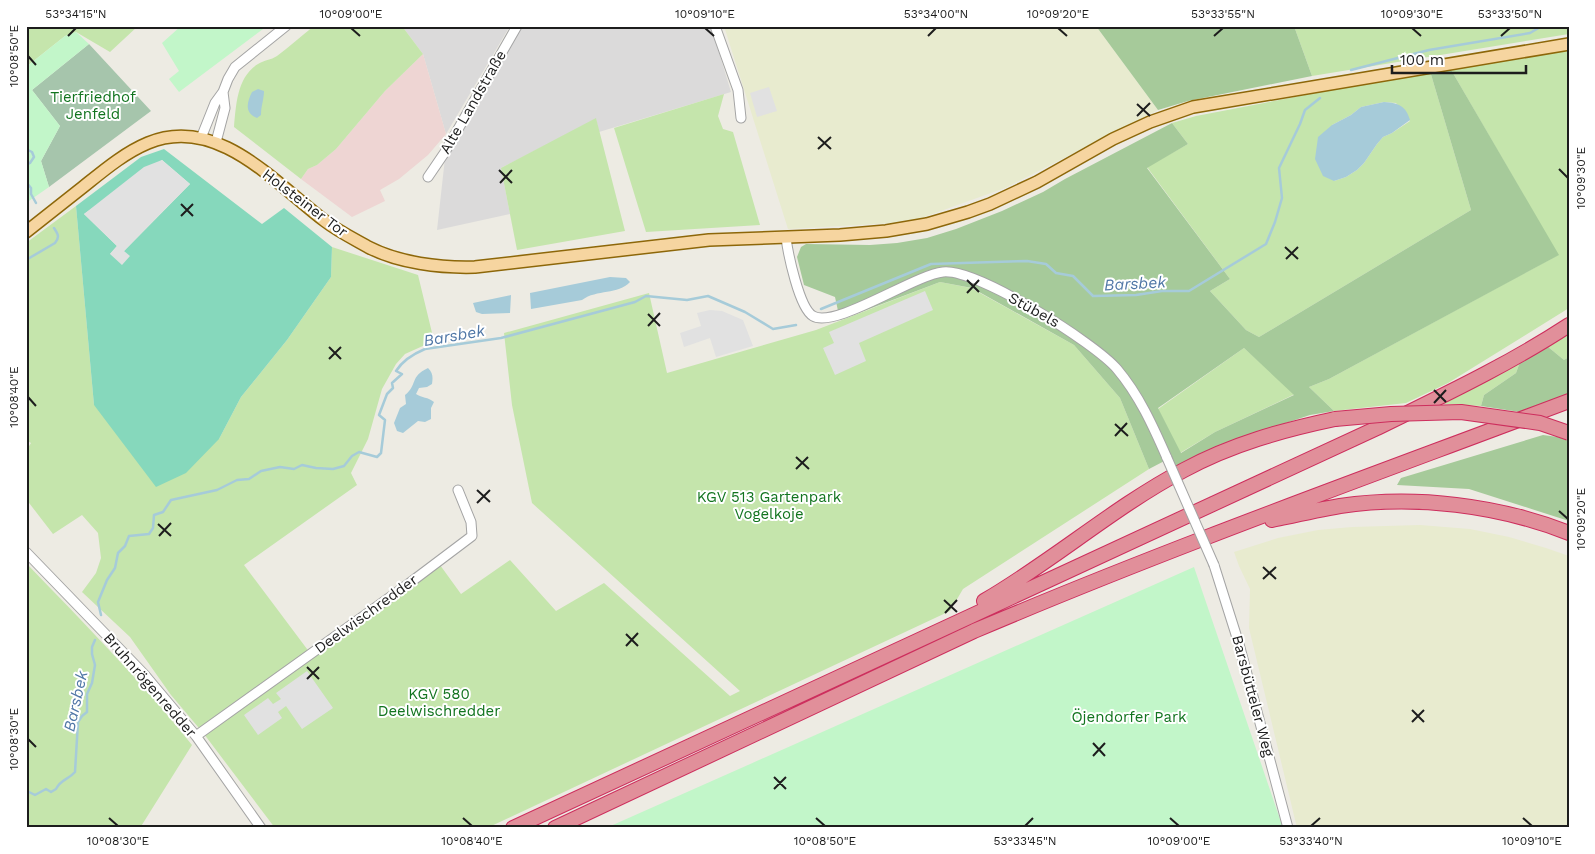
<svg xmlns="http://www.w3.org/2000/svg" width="1595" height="854" font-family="'Work Sans',sans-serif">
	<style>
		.residential { fill: #dbdada }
		.commercial { fill: #eed5d3 }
		.farmland { fill: #e8ebcf }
		.grass { fill: #c5e5ac; fill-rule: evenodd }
		.forest { fill: #a6ca9a; fill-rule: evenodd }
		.cemetery { fill: #a6c5ac }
		.park { fill: #c2f6c9 }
		.pitch { fill: #86d8bc; fill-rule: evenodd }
		.parking { fill: #e1e1e1 }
		.water { fill: #a6cbd9 }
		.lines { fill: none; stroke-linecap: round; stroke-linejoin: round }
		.stream { stroke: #a6cbd9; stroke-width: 2.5 }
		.minor-casing { stroke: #a4a4a4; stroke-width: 11 }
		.major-casing { stroke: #8d6709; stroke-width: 14 }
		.highway-casing { stroke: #cd2e5d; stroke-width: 16 }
		.minor { stroke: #fff; stroke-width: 9 }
		.major { stroke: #f6d5a0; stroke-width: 11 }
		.highway { stroke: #e18f9a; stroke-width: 14 }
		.minor-bridge-casing { stroke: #a4a4a4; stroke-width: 11; stroke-linecap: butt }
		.highway-bridge-casing { stroke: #cd2e5d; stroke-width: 16; stroke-linecap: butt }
		.minor-bridge { stroke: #fff; stroke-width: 9 }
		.highway-bridge { stroke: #e18f9a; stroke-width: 14 }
		.ticks { fill: none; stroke: #1d1d1d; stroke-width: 2 }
		.labels { text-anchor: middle; stroke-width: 4; stroke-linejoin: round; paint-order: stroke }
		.park-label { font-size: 15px; fill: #12741f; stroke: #fff }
		.street-label { font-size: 15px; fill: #1d1d1d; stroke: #fff }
		.water-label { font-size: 16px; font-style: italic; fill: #5077a6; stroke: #fff }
		.neatline { fill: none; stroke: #1d1d1d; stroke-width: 2 }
		.ticks-label { font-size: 12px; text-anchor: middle; fill: #1d1d1d }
	</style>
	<rect width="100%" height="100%" fill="#edebe3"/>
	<path class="residential" d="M402,26H510L446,134L423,54Z
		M521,26H711L731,92L599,132L596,119L501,168L510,214L437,230L445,158Z"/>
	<path class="commercial" d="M423,54L446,134L428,155L399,179L380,190L385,201L352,217L301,179L308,169L317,165L336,149L385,91Z"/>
	<path class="farmland" d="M724,26H1096L1158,110L1005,188L910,222L788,229Z
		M1420,525L1470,529L1509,537L1546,548L1569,556V828H1297L1249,628L1250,589L1239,566L1234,552L1278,538L1318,530L1352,527Z"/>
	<path class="grass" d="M26,26H138L110,52L76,32L65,36L26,67Z
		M314,26H402L423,54L385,91L336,149L317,165L308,169L301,179L234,127C236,105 237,77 258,64C264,60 271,60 277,56C289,47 301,36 314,26Z
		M1294,26H1569V34L1312,76Z
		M1569,47V308L1448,383L1406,403L1334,411L1309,387L1329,379L1558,255L1450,68Z
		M1430,71L1471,210L1259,337L1246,330L1210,291L1230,279L1147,167L1188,144L1172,123L1196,116ZM1384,102L1396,103L1410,121L1392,133L1383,137L1377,144L1364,163L1357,170L1346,177L1334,181L1332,125L1351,115L1361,107Z
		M724,94L718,116L723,129L733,132L760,225L646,232L614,128Z
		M596,118L625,231L517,250L501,168Z
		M76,206L94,405L219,439L241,397L287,340L331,277L332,247L418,275L434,341L405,354L396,364L382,389L368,439L351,473L357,485L244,565L313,657L440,565L461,594L510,560L556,611L604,583L730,696L740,691L532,503L512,405L504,333L649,293L667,373L816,330L940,282L971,288L1074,345L1120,398L1149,469L963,589L950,611L487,828H275L204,734L171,695L130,637L82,592L96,573L101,558L98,533L82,515L53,534L26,499V451L31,443L26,440V403L28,394L26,381V243Z
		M1569,332V357L1564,360L1547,346Z
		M1244,348L1295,394L1215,432L1180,453L1158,409Z
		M1520,362L1516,373L1484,395L1481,406L1441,404Z
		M26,563C83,622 141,681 192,745L140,828H26Z"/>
	<path class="forest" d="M1096,26H1294L1312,76L1188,101L1158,110Z
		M1450,68L1559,255L1329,379L1309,387L1334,411L1310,415L1231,441L1176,467L1172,457L1149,469L1120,398L1074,345L972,288L940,282L840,320L835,297L804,285L797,257L801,247L806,244L870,245L897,243L927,238L956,229L1002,211L1043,192L1065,179L1172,123L1188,144L1147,168L1230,279L1210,291L1246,330L1259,337L1471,210L1430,71ZM1244,348L1294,395L1215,432L1181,453L1158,408Z
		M1547,346L1564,360L1569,357V394L1520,412L1481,406L1484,395L1516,373L1520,362Z
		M1543,435L1558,437L1569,441V521L1469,489L1397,485L1401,478Z"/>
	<path class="cemetery" d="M89,44L151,111L49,187L41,161L60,126L32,90Z"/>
	<path class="park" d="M181,26H261L263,29L179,92L169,79L179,71L162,43Z
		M76,32L89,44L32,90L60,126L41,161L49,187L26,203V67L65,36Z
		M1194,567L1283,828H606Z"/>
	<path class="pitch" d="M164,149L262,224L284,208L332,247L331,277L287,340L241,397L219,439L186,473L156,487L94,405L76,206L141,157ZM162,160L190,184L124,251L110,254L117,246L84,214Z"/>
	<path class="parking" d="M769,87L777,111L757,117L750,93Z
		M162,160L190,184L124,251L130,256L122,265L110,254L117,246L84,214L144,167Z
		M925,291L933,310L859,343L866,361L835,375L823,348L834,343L829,332Z
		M710,310L722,311L743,320L753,346L716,357L710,338L684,347L680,333L701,326L697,313Z
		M307,671L333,708L302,729L286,706L278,712L282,718L258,735L244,715L268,698L273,704L281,699L276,693Z"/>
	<path class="water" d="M258,89L264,91C264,99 261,106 261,115L257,118C244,113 247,102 252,92Z
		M1384,102C1399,103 1406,106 1410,120L1392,133L1383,137L1377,144L1364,163L1357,170L1346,177L1334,181L1323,176L1315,159L1318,137L1332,125L1351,115L1361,107Z
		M610,277L626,278L630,282C618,295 597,289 582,300L531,309L530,293Z
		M511,295L510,313L482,314L476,312L473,303Z
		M428,368C433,373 433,377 432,384L427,387L419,388L416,394C422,398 428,397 434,402L431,408V419L425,422L418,421L403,433L397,431L394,423L400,408L406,404L405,395C418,385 409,377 428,368Z"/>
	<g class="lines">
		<path class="stream" d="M1351,70L1429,50L1530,33L1542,26
			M26,149L32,152L34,157L30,163L26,165
			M26,182L31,188V194L36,203
			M26,260L55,243C60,237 58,234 54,228
			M821,309L931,264L1027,261L1046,264L1056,273L1073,276L1093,296L1136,295L1162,291H1189L1266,244L1275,222L1282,198L1279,168L1300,124L1305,110L1320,98
			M101,615L98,602L107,580L115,568L118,553L125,546L129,536L149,534L153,528L154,515L163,512L171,500L217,490L237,480L249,479L261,471L280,467L294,469L302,465L316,468L333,469L344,466L352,456L359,452L377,457L381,453L385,420L379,415L387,394L393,388L392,383L402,374L396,371C403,360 413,354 425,349L501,338L635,302L646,296L687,300L708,296L745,312L773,329L796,325
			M26,794L29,792L35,795L46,789L51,792L56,789C61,779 68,780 75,772L78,722L82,716L87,712V694L92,683L95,665L92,654V647L95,640"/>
		<g class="minor-casing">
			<path id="minor" d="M715,26L738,90L741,118
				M201,138L215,103L223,92L228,79L235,67L286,26
				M216,142L225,108L223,92
				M428,177L445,152L517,26
				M786,238C788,253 799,308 813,316C835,329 914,275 943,272C976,268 1095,343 1117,369C1139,395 1153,426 1167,458
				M26,552L144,674L196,736L261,828
				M1214,565L1239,644L1288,828
				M196,736L407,585L472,536L471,522L458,490"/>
		</g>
		<g class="major-casing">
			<path id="major" d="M26,232C45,217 64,202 83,187C103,171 124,153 148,143C217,114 276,184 325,221C338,231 354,239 368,247C399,263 440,268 475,267L709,240L840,235L886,231L927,224L968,212L990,204L1037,182L1113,139L1150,122L1193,107L1569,44"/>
		</g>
		<g class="highway-casing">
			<path id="highway" d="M1272,520C1295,515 1317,510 1340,506C1415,495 1498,505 1569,533
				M984,601C1053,561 1114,507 1184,470C1232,444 1283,430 1335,419
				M513,828L1377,428C1442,396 1508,365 1569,325
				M555,828L974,631C1169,548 1370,476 1569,401"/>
		</g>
		<use href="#minor" class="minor"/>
		<use href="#major" class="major"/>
		<use href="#highway" class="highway"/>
		<g class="minor-bridge-casing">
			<path id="minor-bridge" d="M1167,458L1214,565"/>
		</g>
		<g class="highway-bridge-casing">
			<path id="highway-bridge" d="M1335,419L1391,414L1461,412L1540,423L1569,433"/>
		</g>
		<use href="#minor-bridge" class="minor-bridge"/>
		<use href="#highway-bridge" class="highway-bridge"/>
	</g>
	<path class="ticks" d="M351,28L360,36M705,28L714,36M1058,28L1067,36M1412,28L1421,36M68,36L76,28M928,36L936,28M1214,36L1223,28M1501,36L1510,28M28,56L36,65M1137,104L1150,116M1137,116L1150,103M818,137L831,149M818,149L831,137M1559,169L1568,178M499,170L512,183M500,183L512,170M181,204L193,216M181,216L193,204M1285,247L1298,259M1286,259L1298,247M967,280L979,292M967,293L979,280M648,314L660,326M648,326L660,313M329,347L341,359M329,359L341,347M1434,390L1446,402M28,397L36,406M1434,403L1446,390M1115,424L1128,436M1115,436L1127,423M796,457L809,469M796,469L808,457M477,490L490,502M477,503L490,490M1559,511L1568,519M158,524L171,536M159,536L171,523M1263,567L1276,579M1263,579L1276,567M944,600L957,612M945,613L957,600M626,634L638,646M626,646L638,633M307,667L319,679M307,679L319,667M1412,710L1424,722M1412,722L1424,710M28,739L36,747M1093,743L1105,756M1093,756L1105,743M774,777L786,789M774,789L786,777M109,818L118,826M463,818L472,826M816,818L825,826M1170,818L1179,826M1523,818L1532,826M1025,826L1033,818M1311,826L1320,818"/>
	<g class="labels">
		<g class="park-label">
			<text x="93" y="102">Tierfriedhof<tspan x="93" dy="17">Jenfeld</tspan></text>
			<text x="769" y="502">KGV 513 Gartenpark<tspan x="769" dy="17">Vogelkoje</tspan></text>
			<text x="439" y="699">KGV 580<tspan x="439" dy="17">Deelwischredder</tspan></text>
			<text x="1129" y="722">Öjendorfer Park</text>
		</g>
		<g class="street-label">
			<text transform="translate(473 102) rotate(-60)" y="5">Alte Landstraße</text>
			<text transform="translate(305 203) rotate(37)" y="5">Holsteiner Tor</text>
			<text transform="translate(1034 310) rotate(29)" y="5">Stübels</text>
			<text transform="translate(366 614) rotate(-36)" y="5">Deelwischredder</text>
			<text transform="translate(150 685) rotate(49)" y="5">Bruhnrögenredder</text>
			<text transform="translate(1253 696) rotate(75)" y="5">Barsbütteler Weg</text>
		</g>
		<g class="water-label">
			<text transform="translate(1135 283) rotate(-3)" y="6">Barsbek</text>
			<text transform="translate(454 335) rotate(-10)" y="6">Barsbek</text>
			<text transform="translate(75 701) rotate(-77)" y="6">Barsbek</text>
		</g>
	</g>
	<rect width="1595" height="854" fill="none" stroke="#ffffff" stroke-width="55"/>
	<path d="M1392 65v8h134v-8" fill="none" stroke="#1d1d1d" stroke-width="2.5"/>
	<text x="1400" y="65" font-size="15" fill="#1d1d1d" stroke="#ffffff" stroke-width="4" paint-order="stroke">100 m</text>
	<rect x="28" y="28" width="1540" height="798" class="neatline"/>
	<g class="ticks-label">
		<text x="76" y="18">53°34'15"N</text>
		<text x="351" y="18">10°09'00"E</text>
		<text x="705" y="18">10°09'10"E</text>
		<text x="936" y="18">53°34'00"N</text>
		<text x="1058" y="18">10°09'20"E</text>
		<text x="1223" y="18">53°33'55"N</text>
		<text x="1412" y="18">10°09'30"E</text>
		<text x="1510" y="18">53°33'50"N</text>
		<text transform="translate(14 56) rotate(-90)" y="4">10°08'50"E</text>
		<text transform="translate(1581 178) rotate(-90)" y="4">10°09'30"E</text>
		<text transform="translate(14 397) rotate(-90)" y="4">10°08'40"E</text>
		<text transform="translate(1581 519) rotate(-90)" y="4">10°09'20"E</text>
		<text transform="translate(14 739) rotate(-90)" y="4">10°08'30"E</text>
		<text x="118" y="845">10°08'30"E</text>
		<text x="472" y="845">10°08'40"E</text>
		<text x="825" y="845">10°08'50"E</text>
		<text x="1025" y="845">53°33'45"N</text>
		<text x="1179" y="845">10°09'00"E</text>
		<text x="1311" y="845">53°33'40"N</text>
		<text x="1532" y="845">10°09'10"E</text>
	</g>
</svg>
